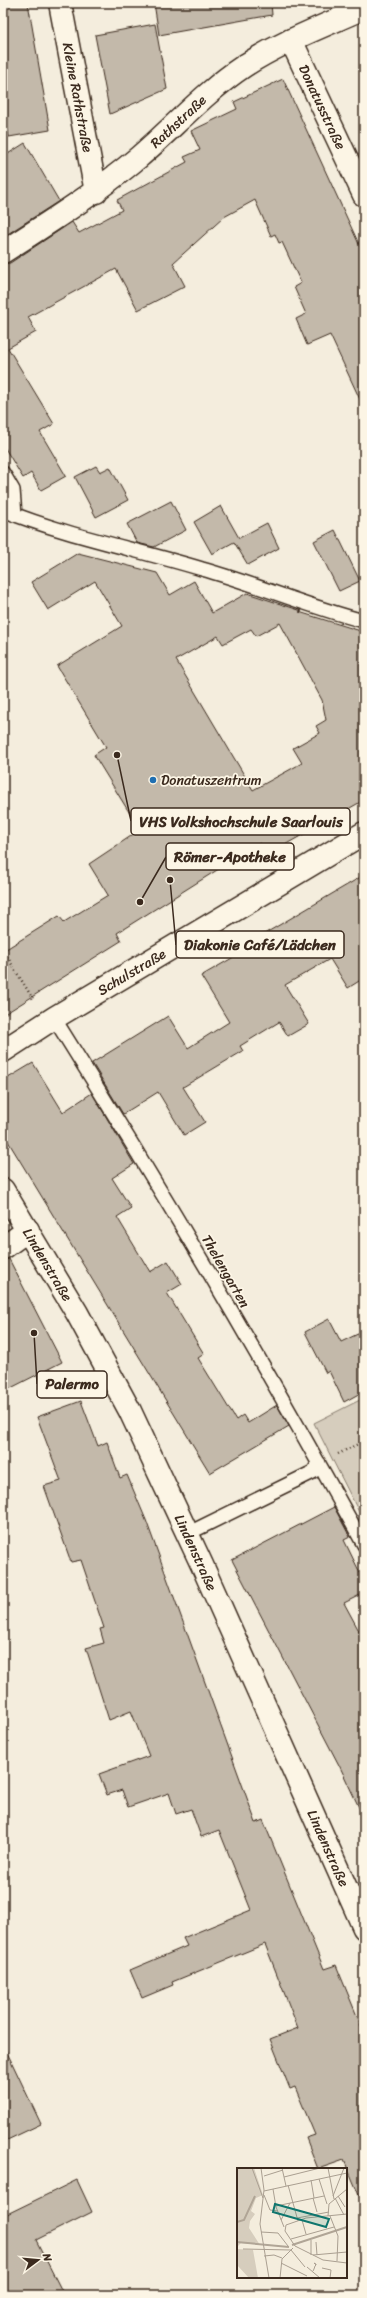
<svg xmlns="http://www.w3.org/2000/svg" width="367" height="2298" font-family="Sriracha,sans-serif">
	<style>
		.green { fill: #d6cdbd; stroke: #887c6e }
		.building { fill: #c3b9aa; stroke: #3b2a1e; fill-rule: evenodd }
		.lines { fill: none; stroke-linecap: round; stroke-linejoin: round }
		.lane-casing { stroke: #3b2a1e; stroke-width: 16 }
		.street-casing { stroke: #3b2a1e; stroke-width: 25 }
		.secondary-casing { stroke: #3b2a1e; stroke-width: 25 }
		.path { stroke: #3b2a1e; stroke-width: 2.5; stroke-dasharray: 1 3; stroke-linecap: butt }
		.lane { stroke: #fcf5e5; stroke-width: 13 }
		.street { stroke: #fcf5e5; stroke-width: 22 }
		.secondary { stroke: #fcf5e5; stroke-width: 22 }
		.poi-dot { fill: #1f6fb2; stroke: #fcf5e5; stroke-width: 1.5 }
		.labels { text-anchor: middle; stroke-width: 3.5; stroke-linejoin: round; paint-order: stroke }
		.street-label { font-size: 14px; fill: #3b2a1e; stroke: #fcf5e5 }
		.poi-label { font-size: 14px; fill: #3b2a1e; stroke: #fcf5e5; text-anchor: start }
		.inset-river { fill: none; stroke: #b0a596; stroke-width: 2 }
		.inset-road { fill: none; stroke: #aa9f91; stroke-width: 1 }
		.view { fill: #0f766e; fill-opacity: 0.15; stroke: #0f766e; stroke-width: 2 }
		.inset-edge { fill: none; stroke: #3b2a1e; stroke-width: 2 }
		.leader { fill: none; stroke: #3b2a1e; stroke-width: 1.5 }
		.callout-dot { fill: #3b2a1e; stroke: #fcf5e5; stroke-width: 1.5 }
		.callout { fill: #fcf5e5; stroke: #3b2a1e; stroke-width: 1.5 }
		.callout-label { font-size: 15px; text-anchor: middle; font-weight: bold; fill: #3b2a1e }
	</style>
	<rect width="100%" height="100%" fill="#f4eddd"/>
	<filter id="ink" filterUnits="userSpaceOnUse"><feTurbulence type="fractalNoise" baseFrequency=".025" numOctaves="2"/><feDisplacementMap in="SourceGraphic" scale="8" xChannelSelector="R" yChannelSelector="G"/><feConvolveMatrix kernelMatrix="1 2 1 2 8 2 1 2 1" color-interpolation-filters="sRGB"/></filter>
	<g filter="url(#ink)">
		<path class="green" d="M364,1398V1522L314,1423Z"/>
		<path class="building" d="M3,3H28L50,130L9,137L3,104Z
			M154,3H271L272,15L159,35Z
			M155,24L167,89L110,114L95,35Z
			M283,79L364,255V408L330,335L307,345L296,319L306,314L294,287L301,283L282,242L279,243L275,234L271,236L255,200L224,217L173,263L185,286L138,310L116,269L28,317L36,332L8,348L54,424L40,432L66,476L41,490L31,473L23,478L3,445V264L10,263L72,222L79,233L122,210L117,200L187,162L184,157L200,150L191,131L237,109L234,102Z
			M25,143L59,201L3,237V157Z
			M96,466L100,472L110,467L128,500L96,517L75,477Z
			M171,501L186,530L154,547L137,543L127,524Z
			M221,506L239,538L267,523L279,548L248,565L234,542L212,554L194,522Z
			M335,530L360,581L339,591L314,541Z
			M78,553L157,573L170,595L194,581L212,613L247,593L302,611L299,612L364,632V800L267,855L260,843L117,933L121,941L3,1015V951L59,916L64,922L108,895L89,864L140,830L94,755L106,747L57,666L122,626L95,581L48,610L31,582ZM280,623L322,700L326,720L316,726L320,733L293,748L302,763L253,790L176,660L218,636L223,644L251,629L256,636Z
			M364,875V978L348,988L330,959L285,985L309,1024L288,1036L279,1022L240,1046L243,1051L183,1087L205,1122L184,1135L158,1092L123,1114L92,1063L168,1016L188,1048L229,1022L201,976L239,954L237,950Z
			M33,1063L63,1112L92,1093L134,1164L112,1178L131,1208L117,1217L150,1272L168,1261L182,1284L167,1293L204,1354L198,1358L236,1420L243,1415L248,1423L277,1405L289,1426L210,1473L3,1133V1081Z
			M9,1259L62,1362L3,1392V1260Z
			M329,1319L341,1342L364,1331V1391L344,1402L329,1371L326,1373L305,1332Z
			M81,1401L98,1446L107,1442L120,1478L127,1475L146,1520L256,1823L263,1820L324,1969L336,1965L364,2033V2207L344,2160L318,2169L306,2138L315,2135L295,2087L290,2089L270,2039L298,2028L265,1944L172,1982L173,1985L142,1998L130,1970L187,1946L183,1938L251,1910L219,1830L201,1837L191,1809L176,1814L169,1793L128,1807L122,1790L107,1795L99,1774L149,1756L131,1711L109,1720L86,1648L104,1643L100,1629L104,1628L81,1560L71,1562L44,1486L61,1481L37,1417Z
			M334,1507L350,1537L344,1540L364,1581V1593L344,1603L364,1640V1818L340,1767L232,1560Z
			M3,2044L41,2124L3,2142Z
			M77,2180L92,2212L36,2240L64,2295H3V2216Z"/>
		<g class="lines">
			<g class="lane-casing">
				<path id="lane" d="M3,473L13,490L15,515
					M3,510C67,536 136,549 202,569C256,584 309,607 364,621
					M54,1018C162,1190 266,1366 364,1545
					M187,1534L313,1472L319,1463"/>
			</g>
			<g class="street-casing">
				<g id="street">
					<path id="s1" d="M60,3L96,192"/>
					<path id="s2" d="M291,40L364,195"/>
					<path id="s3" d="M3,252C50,222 96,193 139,157C174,127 205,92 244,66C281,42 324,26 364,8"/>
					<path id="s4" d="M3,1051L54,1018L364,833"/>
					<path d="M3,1248L28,1230"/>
				</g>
			</g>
			<g class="secondary-casing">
				<g id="secondary">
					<path id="s5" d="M3,1190L77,1313L130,1411L202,1565L364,1928"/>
				</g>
			</g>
			<path class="path" d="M3,950L33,999
				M338,1454L364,1441"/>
			<use href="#lane" class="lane"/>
			<use href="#street" class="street"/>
			<use href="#secondary" class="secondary"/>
		</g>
	</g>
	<circle class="poi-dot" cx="153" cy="780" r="4"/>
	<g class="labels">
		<g class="street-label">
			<text dy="5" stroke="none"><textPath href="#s1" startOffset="96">Kleine Rathstraße</textPath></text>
			<text dy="5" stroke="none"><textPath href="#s2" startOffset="74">Donatusstraße</textPath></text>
			<text dy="5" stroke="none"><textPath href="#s3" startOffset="219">Rathstraße</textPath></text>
			<text dy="5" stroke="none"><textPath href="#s4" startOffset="151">Schulstraße</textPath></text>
			<text dy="5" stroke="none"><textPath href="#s5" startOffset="87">Lindenstraße</textPath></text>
			<text transform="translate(226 1271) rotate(60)" y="5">Thelengarten</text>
			<text dy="5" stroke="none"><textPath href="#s5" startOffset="411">Lindenstraße</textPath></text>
			<text dy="5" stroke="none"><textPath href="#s5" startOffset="735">Lindenstraße</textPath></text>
		</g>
		<g class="poi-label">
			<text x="161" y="785">Donatuszentrum</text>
		</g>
	</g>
	<g transform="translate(237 2168)">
		<rect width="110" height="110" fill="#f4eddd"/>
		<path d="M0,0H17L26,27L19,30L14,43L18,46L13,53L12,60L23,77L4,75L0,79ZM0,81L16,82L21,110H12L0,97Z" fill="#d6cdbd"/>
		<path class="inset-river" d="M0,54L7,52L18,28M0,74L52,79M55,77L110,59"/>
		<path class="inset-road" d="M15,0L26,30M24,0L27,22L23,56L32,110M45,0L49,18M91,0L97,31M27,8L46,2M47,9L83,0M82,11L90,36M74,12L77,30M51,17L61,53M36,21L39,39L47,59M27,23L110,5M27,27L33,42L41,43M96,28L107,0M101,28L108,39M76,30L80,44M98,30L107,47M39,38L87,28M91,48L92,36L110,21M93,48L101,68L100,93M60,50L92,44M44,52L53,35M65,52L69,66M24,64L41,65L51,78M54,71L97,59M74,72V87M79,74L80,87M58,78L48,63L49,57L69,50L110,46M58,78L86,92L110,95M6,81L54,82M54,82L68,99M76,87L110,84M27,88L37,87L45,90M44,95L70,108M70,99L83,110M85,100L94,102L93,110M76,103L77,101L78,98L79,97V96L77,95L79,97M43,110L45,91L56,80"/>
		<path class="view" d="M38,36L92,51L89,59L36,44Z"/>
		<rect width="110" height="110" class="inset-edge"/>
	</g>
	<path class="leader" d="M117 755L131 821M140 902L166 857M170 880L176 945M34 1333L37 1384"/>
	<g class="callout-dot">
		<circle cx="117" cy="755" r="4"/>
		<circle cx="140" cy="902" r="4"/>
		<circle cx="170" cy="880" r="4"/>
		<circle cx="34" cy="1333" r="4"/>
	</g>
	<g class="callout">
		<rect x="131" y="808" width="219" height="27" rx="4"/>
		<rect x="166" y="843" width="128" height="27" rx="4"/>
		<rect x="176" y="931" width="168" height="27" rx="4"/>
		<rect x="37" y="1371" width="70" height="27" rx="4"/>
	</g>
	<g class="callout-label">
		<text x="241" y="827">VHS Volkshochschule Saarlouis</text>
		<text x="230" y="862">Römer-Apotheke</text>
		<text x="260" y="950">Diakonie Café/Lädchen</text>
		<text x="72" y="1389">Palermo</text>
	</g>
	<rect width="367" height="2298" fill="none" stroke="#fcf5e5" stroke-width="16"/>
	<rect x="8" y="8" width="351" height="2282" fill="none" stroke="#3b2a1e" stroke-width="1.5" filter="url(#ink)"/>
	<g transform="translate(38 2260) rotate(74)" stroke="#fcf5e5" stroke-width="3" paint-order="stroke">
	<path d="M0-3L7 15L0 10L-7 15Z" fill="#3b2a1e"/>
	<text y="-6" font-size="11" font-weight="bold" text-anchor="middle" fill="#3b2a1e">N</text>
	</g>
</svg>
